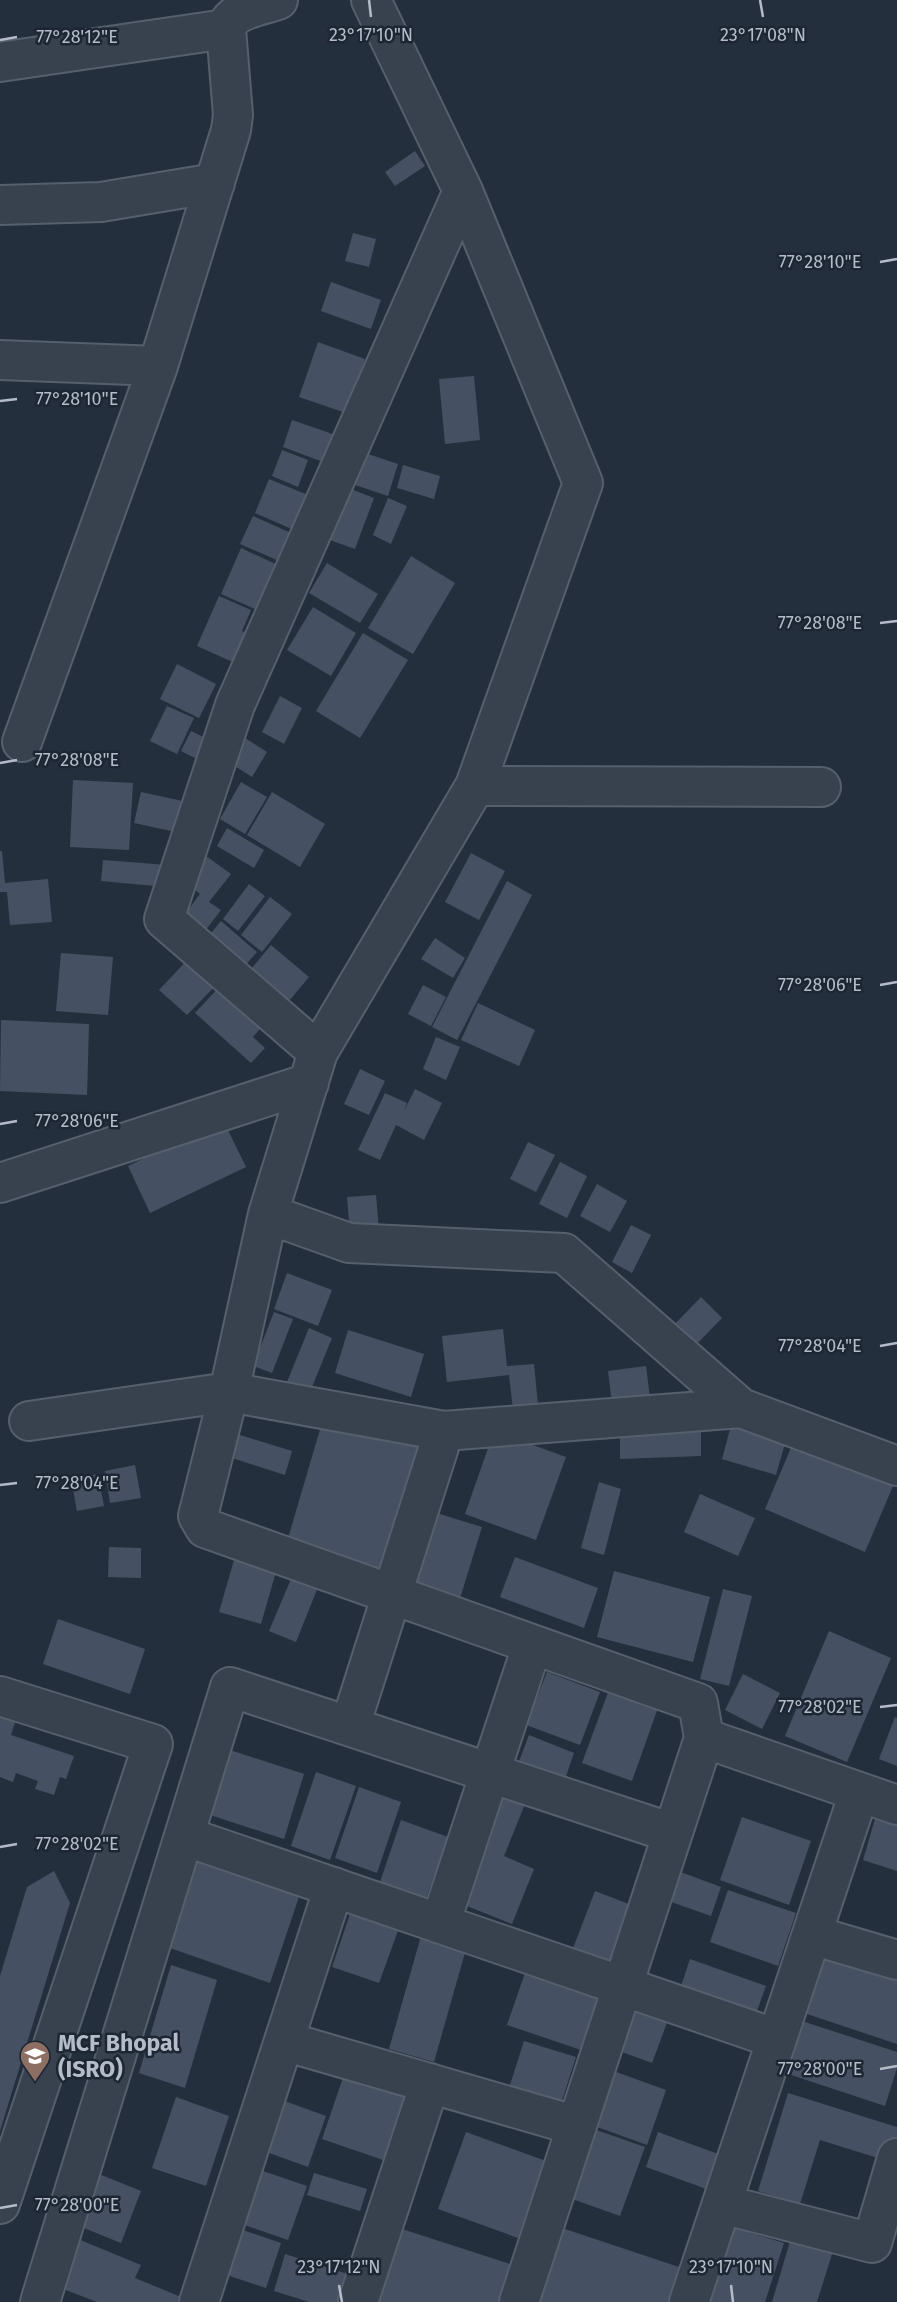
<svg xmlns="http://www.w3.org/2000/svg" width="897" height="2302" font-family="'Fira Sans',sans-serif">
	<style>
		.building { fill: #455162 }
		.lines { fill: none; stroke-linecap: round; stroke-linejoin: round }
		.minor-casing { stroke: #565f6c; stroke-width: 42 }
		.minor { stroke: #38414e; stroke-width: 38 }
		.ticks { fill: none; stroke: #b4bcc9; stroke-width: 2.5 }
		.labels { text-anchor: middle; stroke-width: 5; stroke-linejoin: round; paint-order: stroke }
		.poi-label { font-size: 23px; font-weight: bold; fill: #b4bcc9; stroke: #1d2633; text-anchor: start }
		.ticks-label { font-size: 18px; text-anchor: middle; fill: #b4bcc9; stroke: #1d2633; stroke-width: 5; stroke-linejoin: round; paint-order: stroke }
	</style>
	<rect width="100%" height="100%" fill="#242f3e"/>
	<path class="building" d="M415,151L425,166L395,186L385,172Z
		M353,233L376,239L369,267L345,261Z
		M331,282L381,300L371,329L321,311Z
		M318,342L365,359L346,413L299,397Z
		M474,376L480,440L445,444L439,379Z
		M292,420L341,437L331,465L283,447Z
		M282,450L308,460L298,487L272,476Z
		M359,451L398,464L388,496L349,483Z
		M403,465L440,476L434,499L397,488Z
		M269,479L308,495L294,530L255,513Z
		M346,487L374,498L355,549L327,539Z
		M388,498L407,506L391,544L373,535Z
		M253,516L307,540L295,568L240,544Z
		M241,548L286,569L266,614L221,594Z
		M411,556L455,583L413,654L368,628Z
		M327,563L378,594L360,623L309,593Z
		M219,596L251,610L242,631L260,640L246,668L197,646Z
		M313,607L356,633L331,676L287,650Z
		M363,633L408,660L360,738L316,711Z
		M177,664L216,684L199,718L160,699Z
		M280,696L302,708L284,744L262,732Z
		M167,706L194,718L177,754L150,741Z
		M191,731L209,740L199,760L181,751Z
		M239,734L267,752L252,777L224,759Z
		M73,780L133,783L129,850L70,847Z
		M241,782L267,797L245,834L220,819Z
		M141,792L187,802L180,833L134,823Z
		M272,792L325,824L300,867L247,835Z
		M227,828L264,850L254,868L217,846Z
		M0,851H2L5,883L48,879L52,922L10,925L7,892H0Z
		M471,853L505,871L479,920L445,902Z
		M206,856L231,874L209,902L221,910L202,935L181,919L200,894L185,882Z
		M103,860L168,865L166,887L101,881Z
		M507,881L532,895L457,1040L432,1027Z
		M249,884L265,896L238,931L223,919Z
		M270,897L292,914L262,952L241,935Z
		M221,921L257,952L241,970L206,939Z
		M435,938L465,958L453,978L421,959Z
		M271,945L309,977L280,1012L242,980Z
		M61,953L113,957L108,1015L56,1011Z
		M192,955L219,982L187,1015L159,990Z
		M222,984L265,1023L253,1037L265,1048L251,1063L195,1013Z
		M423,985L446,997L431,1026L408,1014Z
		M478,1003L535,1030L519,1066L461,1040Z
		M1,1020L89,1024L87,1095L0,1091Z
		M436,1037L460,1047L446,1080L423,1069Z
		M360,1069L385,1081L369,1115L344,1104Z
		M415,1089L442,1103L424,1140L396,1125L380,1160L358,1150L385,1093L407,1103L404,1111Z
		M223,1120L246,1167L150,1213L128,1166Z
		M528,1142L555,1155L536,1192L510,1179Z
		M560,1162L587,1176L567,1218L539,1204Z
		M597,1184L627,1201L610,1232L580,1216Z
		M376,1195L379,1231L350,1233L347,1197Z
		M631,1225L651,1235L632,1273L612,1262Z
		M287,1273L332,1290L318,1326L274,1309Z
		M701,1297L722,1318L693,1348L672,1327Z
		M274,1312L293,1319L272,1373L253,1366Z
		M309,1328L332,1338L310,1392L287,1382Z
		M503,1329L507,1366L534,1364L539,1415L514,1418L509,1375L447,1382L442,1336Z
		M348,1330L424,1354L411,1397L335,1373Z
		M646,1366L651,1406L613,1411L608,1371Z
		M324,1416L429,1447L392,1576L286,1545Z
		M733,1418L788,1433L776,1475L722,1459Z
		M701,1426V1456L620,1459V1429Z
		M227,1431L292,1451L285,1475L220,1454Z
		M494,1431L566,1457L536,1540L465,1514Z
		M796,1436L896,1479L865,1552L765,1509Z
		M135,1465L141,1498L110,1503L105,1471Z
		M98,1474L104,1506L77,1511L71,1479Z
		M599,1482L621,1489L604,1555L581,1548Z
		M700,1494L755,1518L738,1556L684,1532Z
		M430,1511L482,1527L458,1605L406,1589Z
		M238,1546L280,1558L261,1624L219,1612Z
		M109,1547L141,1548V1578L108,1577Z
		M515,1557L598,1588L584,1628L500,1597Z
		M296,1567L322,1577L296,1642L269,1631Z
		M614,1571L710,1597L693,1662L597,1637Z
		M723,1589L752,1596L729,1686L700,1679Z
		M58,1619L145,1649L130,1694L43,1664Z
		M829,1631L891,1658L847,1762L785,1736Z
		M547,1672L600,1692L580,1745L526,1725Z
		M743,1674L780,1693L762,1729L725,1710Z
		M610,1687L659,1705L632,1781L582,1763Z
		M0,1704L19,1710L11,1735L74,1756L66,1779L60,1777L54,1795L35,1789L38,1781L16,1773L13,1782L0,1777Z
		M895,1717L897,1718V1766L879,1759Z
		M529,1735L574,1753L564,1782L518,1764Z
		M224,1748L304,1774L284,1839L204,1813Z
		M316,1772L356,1786L330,1860L291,1846Z
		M359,1787L401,1802L377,1873L335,1858Z
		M501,1794L525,1804L504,1856L534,1869L512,1924L457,1902Z
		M877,1812L897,1818V1871L863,1860Z
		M742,1817L811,1841L789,1905L720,1880Z
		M401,1820L448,1837L426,1898L380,1882Z
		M200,1849L303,1885L270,1983L167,1947Z
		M667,1867L721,1887L711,1916L657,1897Z
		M54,1871L70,1903L0,2131V1976L27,1887Z
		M728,1890L796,1913L778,1966L710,1942Z
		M595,1891L634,1906L610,1971L570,1956Z
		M351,1911L399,1928L379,1983L332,1967Z
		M421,1936L466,1949L434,2062L389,2049Z
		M815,1948L897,1976V2044L795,2010Z
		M690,1959L766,1986L754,2019L679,1992Z
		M171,1965L217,1980L185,2088L139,2073Z
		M525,1973L605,1999L587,2052L507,2025Z
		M626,2005L668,2020L652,2063L611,2048Z
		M799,2020L897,2052V2068L885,2106L782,2072Z
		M524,2041L576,2057L560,2107L508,2091Z
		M347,2066L415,2090L389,2162L322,2139Z
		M605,2068L666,2090L647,2145L586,2123Z
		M788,2093L897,2127V2153L894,2163L820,2140L800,2204L758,2191Z
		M176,2097L229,2116L206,2186L152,2168Z
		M279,2099L326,2116L308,2167L261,2150Z
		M585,2126L645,2147L620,2216L561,2195Z
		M466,2132L546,2161L518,2238L438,2209Z
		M658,2132L721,2155L709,2190L646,2167Z
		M254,2168L307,2186L288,2240L236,2222Z
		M94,2172L141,2191L121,2243L74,2224Z
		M314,2173L367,2189L360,2211L307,2195Z
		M231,2226L281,2243L266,2288L215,2271Z
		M559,2227L682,2268L670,2302H535Z
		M731,2227L784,2243L765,2302H708Z
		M399,2228L519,2267L508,2302H376Z
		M73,2237L141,2265L135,2278L186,2299L184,2302H97L53,2285Z
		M791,2238L833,2251L817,2302H772Z
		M285,2254L357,2277L349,2302H309L274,2291Z"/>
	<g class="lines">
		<g class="minor-casing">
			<path id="minor" d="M371,0L463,191L583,483L475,786L318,1052L268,1214L229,1392L198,1516L205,1528L698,1703L704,1738L897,1805
				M0,62L226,29
				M0,205L101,202L215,183
				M0,360L158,366
				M22,742L158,366L231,130L233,115L226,29C231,9 261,6 278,0
				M475,786L821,787
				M318,1052L164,919L235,705L463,191
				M0,1183L309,1083
				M268,1214L349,1243L564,1253L741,1408L897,1466
				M29,1421L229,1392L444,1431L741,1408
				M0,1696L153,1744L0,2204
				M350,1726L444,1431
				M184,1836L777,2039
				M440,1924L532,1646
				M812,1935L897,1960
				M284,2041L577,2126
				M722,2204L872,2243L897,2158
				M40,2302L230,1687L672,1833
				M199,2302L334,1887
				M358,2302L430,2083
				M519,2302L704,1738
				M689,2302L859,1793"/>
		</g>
		<use href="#minor" class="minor"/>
	</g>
	<path class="ticks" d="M369,0L371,17M760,0L763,17M0,40L17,37M880,262L897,259M0,401L17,399M880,623L897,621M0,763L17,760M880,985L897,982M0,1124L17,1121M880,1346L897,1343M0,1485L17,1483M880,1707L897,1705M0,1847L17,1844M880,2069L897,2066M0,2208L17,2205M339,2285L342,2302M731,2285L733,2302"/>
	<defs>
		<g id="university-pin" transform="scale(1.575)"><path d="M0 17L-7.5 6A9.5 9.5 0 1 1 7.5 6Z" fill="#8d6e63" stroke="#1d2633"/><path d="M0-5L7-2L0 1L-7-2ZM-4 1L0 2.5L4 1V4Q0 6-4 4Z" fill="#fff"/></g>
	</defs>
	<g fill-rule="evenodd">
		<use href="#university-pin" x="35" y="2056"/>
	</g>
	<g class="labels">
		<g class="poi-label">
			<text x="58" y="2051">MCF Bhopal<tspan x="58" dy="26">(ISRO)</tspan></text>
		</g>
	</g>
	<g class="ticks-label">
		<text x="371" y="41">23°17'10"N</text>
		<text x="763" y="41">23°17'08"N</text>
		<text x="77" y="43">77°28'12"E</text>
		<text x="820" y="268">77°28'10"E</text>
		<text x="77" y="405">77°28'10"E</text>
		<text x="820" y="629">77°28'08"E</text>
		<text x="77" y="766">77°28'08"E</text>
		<text x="820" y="991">77°28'06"E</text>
		<text x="77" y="1127">77°28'06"E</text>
		<text x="820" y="1352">77°28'04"E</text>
		<text x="77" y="1489">77°28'04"E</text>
		<text x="820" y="1713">77°28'02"E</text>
		<text x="77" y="1850">77°28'02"E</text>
		<text x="820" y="2075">77°28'00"E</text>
		<text x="77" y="2211">77°28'00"E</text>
		<text x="339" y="2273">23°17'12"N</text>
		<text x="731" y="2273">23°17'10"N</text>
	</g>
</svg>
